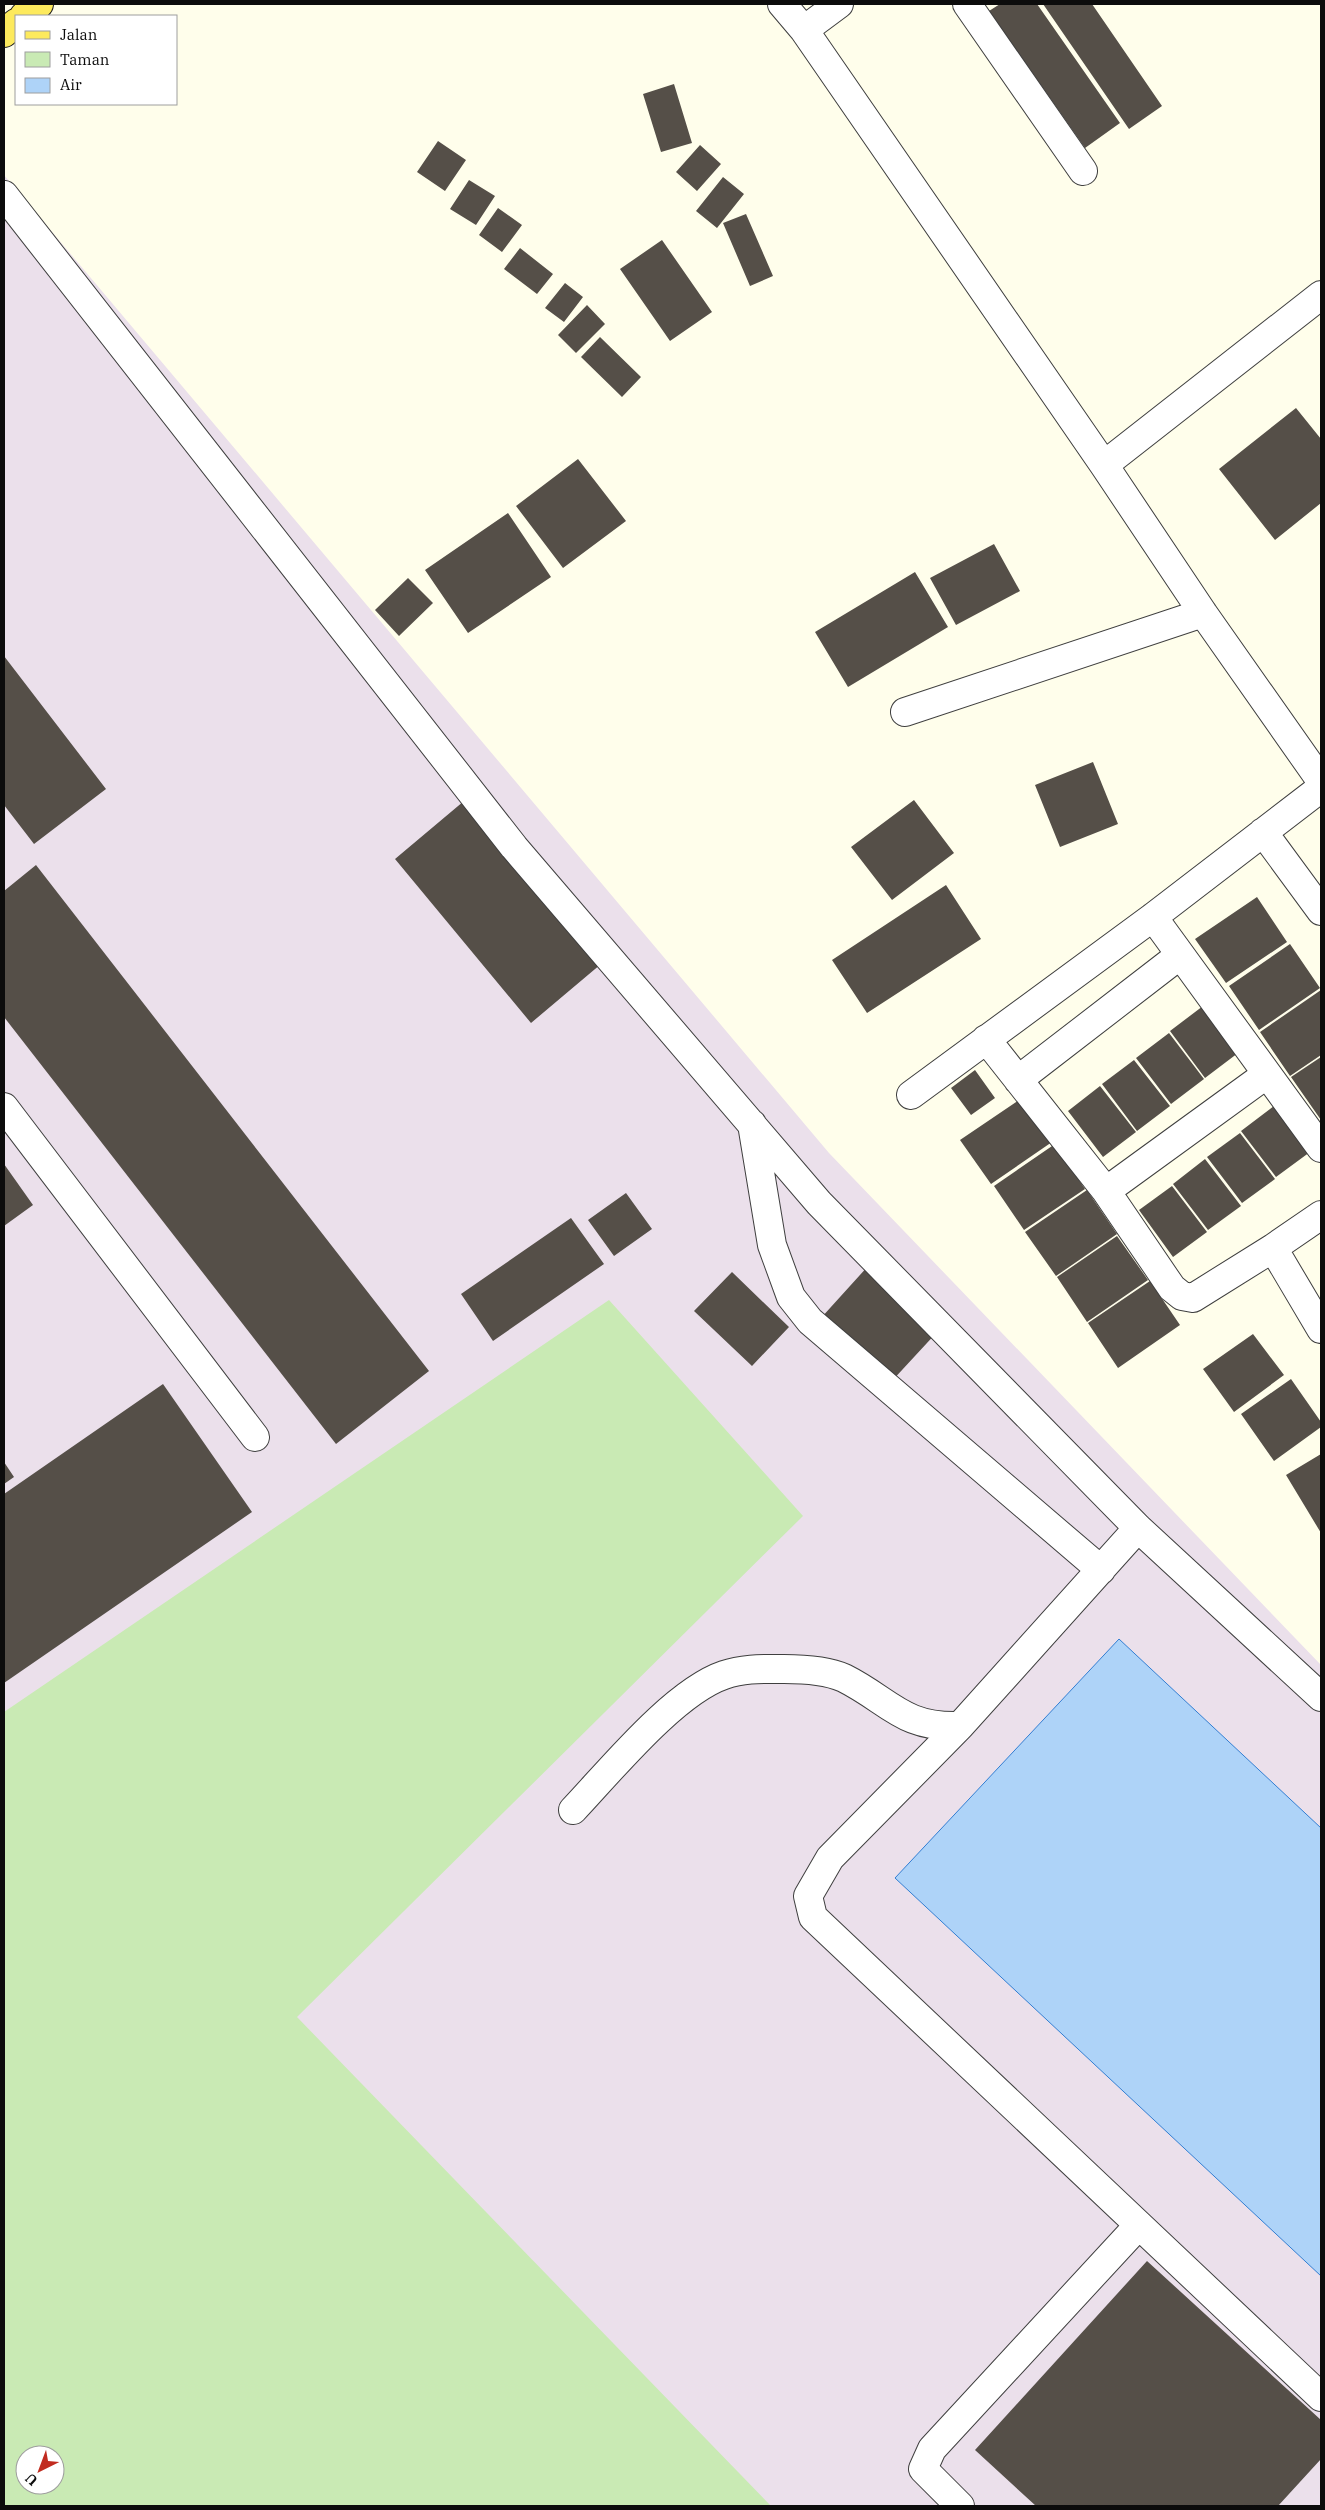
<svg xmlns="http://www.w3.org/2000/svg" width="1325" height="2510" font-family="'IBM Plex Serif',serif">
	<style>
		.industrial { fill: #ebe0eb; fill-rule: evenodd }
		.green { fill: #c9eab4; fill-rule: evenodd }
		.water { fill: #aed3f8; stroke: #327ed2 }
		.building { fill: #554f48 }
		.lines { fill: none; stroke-linecap: round; stroke-linejoin: round }
		.minor-casing { stroke: #3f3f3f; stroke-width: 30 }
		.major-casing { stroke: #1d1d1d; stroke-width: 30 }
		.minor { stroke: #fff; stroke-width: 28 }
		.major { stroke: #fdea5d; stroke-width: 28 }
	</style>
	<rect width="100%" height="100%" fill="#fffeeb"/>
	<path class="industrial" d="M4,175L829,1153L1321,1665V2506H4ZM25,2455H55V2485H25Z"/>
	<path class="green" d="M609,1300L803,1516L297,2017L771,2506H4V1712ZM25,2455H55V2485H25Z"/>
	<path class="water" d="M1119,1639L1321,1828V2276L895,1878Z"/>
	<path class="building" d="M1000,4H1037L1120,123L1085,148L989,11Z
		M1043,4H1092L1162,106L1129,129Z
		M674,84L692,143L661,152L643,94Z
		M438,141L466,160L445,191L417,172Z
		M700,145L721,164L697,191L676,172Z
		M723,177L744,194L717,228L696,211Z
		M469,180L495,196L476,225L450,209Z
		M498,208L522,225L502,252L479,235Z
		M746,214L773,276L750,286L723,223Z
		M662,240L712,312L670,341L620,269Z
		M520,248L553,274L537,294L504,269Z
		M565,283L583,297L564,322L545,308Z
		M587,305L605,324L576,353L558,335Z
		M600,337L641,377L622,397L581,357Z
		M1296,408L1321,439V503L1275,540L1219,469Z
		M578,459L626,521L563,568L516,506Z
		M508,513L551,577L468,633L425,570Z
		M994,544L1020,591L956,625L930,578Z
		M915,572L948,627L848,687L815,632Z
		M408,578L433,603L399,636L375,610Z
		M4,656L106,789L34,844L4,805Z
		M1093,762L1118,824L1060,847L1035,785Z
		M914,800L954,853L892,900L851,847Z
		M464,801L601,964L531,1023L395,859Z
		M36,865L429,1371L336,1444L4,1017V891Z
		M946,885L981,939L867,1013L832,960Z
		M1257,897L1287,942L1226,983L1195,939Z
		M1290,944L1320,988L1259,1030L1229,986Z
		M1321,990V1055L1290,1076L1260,1032Z
		M1203,1006L1238,1053L1205,1078L1170,1031Z
		M1169,1033L1204,1079L1171,1104L1136,1058Z
		M1321,1057V1120L1291,1077Z
		M1134,1060L1170,1106L1137,1131L1102,1084Z
		M975,1070L995,1098L971,1115L951,1088Z
		M1100,1086L1136,1132L1103,1157L1068,1111Z
		M1022,1098L1052,1142L991,1184L960,1140Z
		M1274,1106L1310,1152L1276,1177L1241,1131Z
		M1240,1133L1275,1179L1242,1203L1207,1157Z
		M1055,1144L1085,1189L1024,1230L994,1186Z
		M1205,1159L1241,1206L1208,1230L1173,1184Z
		M4,1164L33,1205L4,1226Z
		M1172,1186L1207,1232L1173,1257L1139,1210Z
		M1087,1190L1117,1234L1056,1276L1025,1232Z
		M626,1193L652,1229L614,1256L588,1220Z
		M571,1218L604,1264L493,1341L461,1294Z
		M1117,1236L1148,1280L1087,1322L1057,1277Z
		M869,1265L939,1330L890,1383L821,1318Z
		M732,1272L789,1327L752,1366L694,1311Z
		M1150,1281L1180,1325L1118,1368L1088,1323Z
		M1253,1334L1284,1375L1234,1412L1203,1369Z
		M1291,1379L1321,1422V1427L1274,1461L1241,1414Z
		M163,1384L252,1512L4,1683V1494Z
		M1321,1454V1533L1286,1475Z
		M4,1462L14,1477L4,1484Z
		M1147,2261L1321,2420V2459L1278,2506H1036L975,2450Z"/>
	<g class="lines">
		<g class="minor-casing">
			<path id="minor" d="M782,4L804,30L1104,465L1203,613L1321,781
				M967,4L1083,171
				M804,30L839,4
				M4,195L514,847L819,1203L1138,1528L1321,1697
				M1104,465L1321,295
				M905,712L1203,613
				M1263,832L1321,911
				M1153,917L1321,1148
				M986,1039L1106,1191L1172,1288L1182,1296L1193,1298L1273,1248L1321,1215
				M1018,1080L1180,955
				M911,1095L1153,917L1321,788
				M4,1107L255,1437
				M752,1124L772,1245L791,1297L810,1321L1101,1570
				M1106,1191L1267,1074
				M1273,1248L1321,1329
				M960,1726L830,1858L808,1896L813,1917L1321,2397
				M573,1810C610,1771 674,1692 724,1675C744,1668 764,1669 784,1669C804,1669 826,1670 844,1678C890,1701 902,1728 960,1726L1138,1528
				M960,2506L923,2469L932,2449L1138,2226"/>
		</g>
		<g class="major-casing">
			<path id="major" d="M24,16L39,4
				M4,33L16,23"/>
		</g>
		<use href="#minor" class="minor"/>
		<use href="#major" class="major"/>
	</g>
	<rect width="1325" height="2510" fill="none" stroke="#0c0c0c" stroke-width="10"/>
	<rect x="15" y="15" width="162" height="90" fill="#ffffff" stroke="#9e9e9e"/>
	<rect x="25" y="31" width="25" height="8" fill="#fdea5d" stroke="#9e9e9e"/>
	<text x="60" y="40" font-size="15" fill="#0c0c0c">Jalan</text>
	<rect x="25" y="52" width="25" height="15" fill="#c9eab4" stroke="#9e9e9e"/>
	<text x="60" y="65" font-size="15" fill="#0c0c0c">Taman</text>
	<rect x="25" y="78" width="25" height="15" fill="#aed3f8" stroke="#9e9e9e"/>
	<text x="60" y="90" font-size="15" fill="#0c0c0c">Air</text>
	<g transform="translate(40 2470) rotate(222)"><circle r="24" fill="#ffffff" stroke="#9e9e9e"/>
	<path d="M0-4L9 19L0 12L-9 19Z" fill="#c12c20"/>
	<text y="-8" font-size="14" font-weight="bold" text-anchor="middle" fill="#0c0c0c">U</text>
	</g>
</svg>
